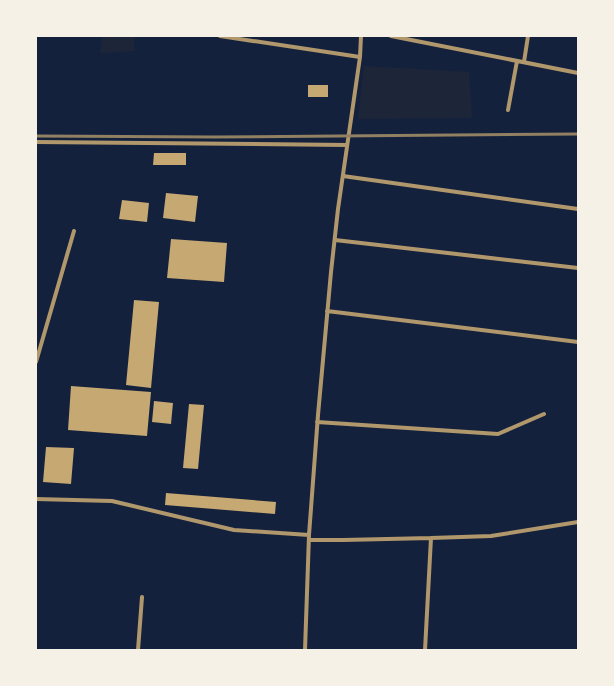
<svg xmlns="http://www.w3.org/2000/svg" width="614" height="686" font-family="'PT Serif',serif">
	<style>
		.green { fill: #1d2539 }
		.building { fill: #c6a872 }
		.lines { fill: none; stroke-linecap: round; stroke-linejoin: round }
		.minor { stroke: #b1986c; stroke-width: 4 }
		.rail { stroke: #918062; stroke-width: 3 }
	</style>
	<rect width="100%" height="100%" fill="#14213d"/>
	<path class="green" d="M102,36H134V51L100,53Z
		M364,66L469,72L472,118L358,119Z"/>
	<path class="building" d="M308,85H328V97H308Z
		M154,153H186V165H153Z
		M166,193L198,196L195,222L163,218Z
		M122,200L149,203L147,222L119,219Z
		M171,239L227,243L224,282L167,278Z
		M134,300L159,302L151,388L126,385Z
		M71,386L151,392L147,436L68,430Z
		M154,401L173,403L171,424L152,422Z
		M189,404L204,405L198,469L183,468Z
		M46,447L74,448L71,484L43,482Z
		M166,493L276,502L275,514L165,505Z"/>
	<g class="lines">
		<path class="minor" d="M220,36L360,57
			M391,36L578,73
			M524,62L528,36
			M508,110L517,61
			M36,142L347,145
			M343,176L578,209
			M335,240L578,268
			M327,311L578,342
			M36,362L74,231
			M317,422L498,434L544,414
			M36,499L112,501L234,530L309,535
			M431,538L491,536L578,522
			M309,540H343L431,538L425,650
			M138,650L142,597
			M305,650L309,535L318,415L331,272L338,209L360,57L361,36"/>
		<path class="rail" d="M36,136L215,137L578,134"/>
	</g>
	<rect width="614" height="686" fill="none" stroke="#f6f1e7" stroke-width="74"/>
</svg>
